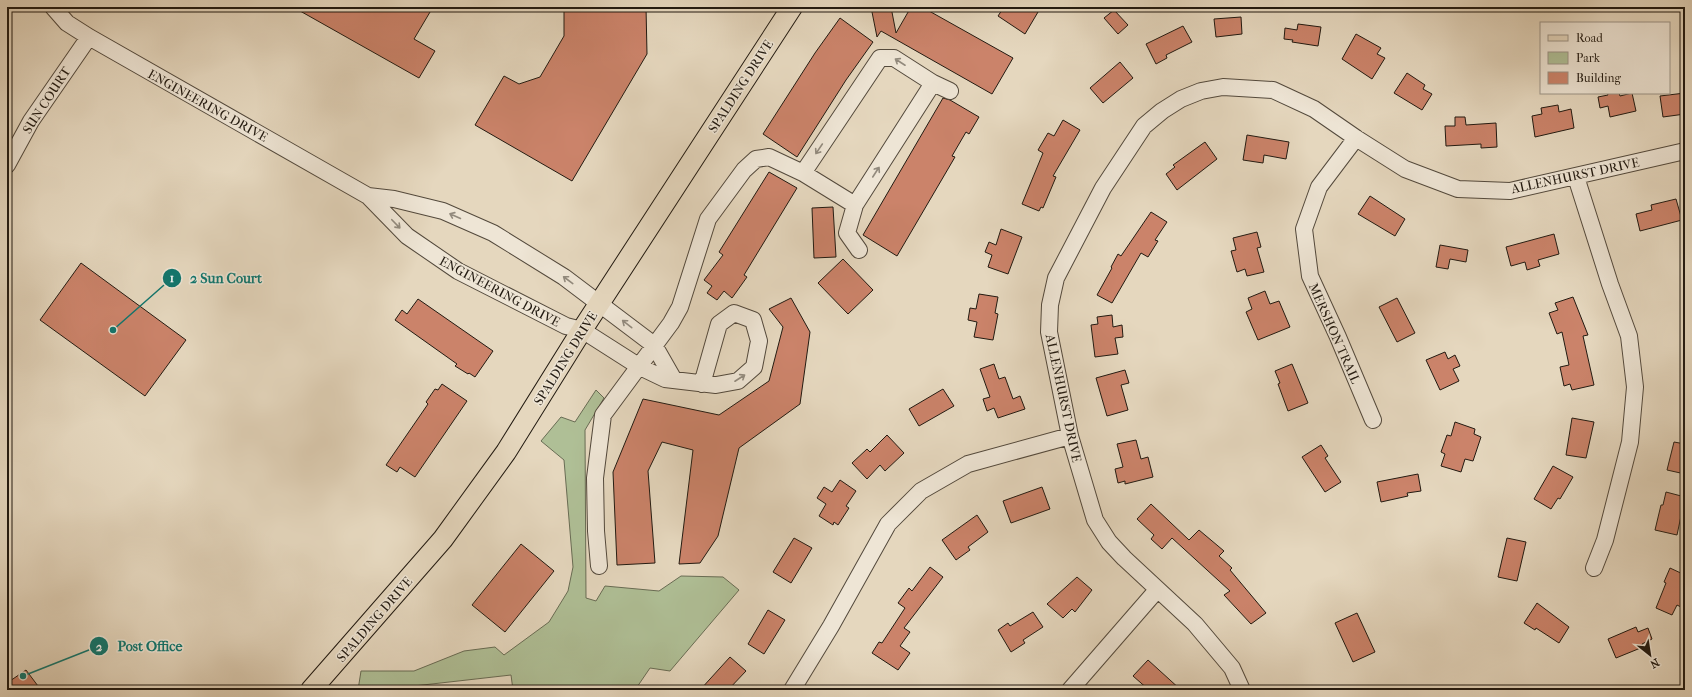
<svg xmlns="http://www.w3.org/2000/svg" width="1692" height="697" font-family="'IM FELL French Canon',serif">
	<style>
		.green { fill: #afbf96; stroke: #686c54 }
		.building { fill: #cb836a; stroke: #221a11 }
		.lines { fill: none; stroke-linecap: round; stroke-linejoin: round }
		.minor-casing { stroke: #53493c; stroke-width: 18 }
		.major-casing { stroke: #221a11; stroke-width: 22 }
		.minor { stroke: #eee5d5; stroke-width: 16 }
		.major { stroke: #e5d7be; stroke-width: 20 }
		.oneway { stroke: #928a7d }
		.labels { text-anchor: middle; stroke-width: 3; stroke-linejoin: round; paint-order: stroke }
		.street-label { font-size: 13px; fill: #221a11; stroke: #eee5d5 }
		.leader { fill: none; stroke: #0f766e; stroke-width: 1.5 }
		.callout-dot { fill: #0f766e; stroke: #eee5d5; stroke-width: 1.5 }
		.mark-label { font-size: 12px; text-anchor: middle; font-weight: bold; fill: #fff }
		.callout-label { font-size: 14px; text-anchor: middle; font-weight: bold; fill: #0f766e; stroke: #eee5d5; stroke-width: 3; stroke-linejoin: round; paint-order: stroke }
	</style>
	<rect width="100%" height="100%" fill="#e5d7be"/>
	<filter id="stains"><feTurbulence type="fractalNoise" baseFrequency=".005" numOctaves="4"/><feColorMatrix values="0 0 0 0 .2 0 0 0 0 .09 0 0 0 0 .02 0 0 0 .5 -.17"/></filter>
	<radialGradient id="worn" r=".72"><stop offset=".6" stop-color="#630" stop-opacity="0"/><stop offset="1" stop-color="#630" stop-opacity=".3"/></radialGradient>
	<path class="green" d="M596,390L604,398L585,430L586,598L596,601L605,586L659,591L681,576L723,577L739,590L670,671L650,668L635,690H513L511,675L414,686L413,690H358L361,671H414L464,651L495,647L504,655L549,622L568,591L573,567L564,460L541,441L561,417L575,422Z"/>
	<path class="building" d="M293,7H433L414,39L435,51L419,78Z
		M564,7H646L647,54L572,181L475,125L504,76L519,84L540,77L564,36Z
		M871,7H891L896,33L911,7H922L1013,58L992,94L881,31L877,37Z
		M1004,7H1041L1025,34L998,16Z
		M1114,10L1128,25L1118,34L1104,18Z
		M1241,17L1242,34L1216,37L1214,19Z
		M840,18L873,42L846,80L797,157L763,134L815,53Z
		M1298,24L1321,27L1318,46L1292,42L1293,40L1284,39L1285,28L1297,30Z
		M1183,26L1192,42L1166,55L1167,58L1156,64L1146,44Z
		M1356,34L1381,48L1377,54L1385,58L1372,79L1342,59Z
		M1120,62L1133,78L1103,103L1090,88Z
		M1407,73L1425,85L1423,89L1432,94L1422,110L1394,93Z
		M1607,93H1619L1620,96L1632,93L1636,111L1610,117L1608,106L1600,108L1598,97L1608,95Z
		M1685,93V114L1663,117L1660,96Z
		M943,98L950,100L979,117L969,134L966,132L952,156L955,157L897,256L863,235Z
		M1558,105L1559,112L1571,109L1574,128L1535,137L1532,116L1542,114L1541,108Z
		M1455,117H1465L1466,125L1496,123L1497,147L1481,148V144L1446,146L1445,126H1455Z
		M1063,120L1080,130L1053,176L1056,177L1043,208L1041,207L1039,211L1022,204L1043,153L1038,150L1048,133L1054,136Z
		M1247,135L1289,142L1286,159L1264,155L1263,163L1243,160Z
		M1205,142L1217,159L1177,190L1166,174L1175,167L1173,165Z
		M769,172L797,188L744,275L747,277L732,298L724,291L717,300L707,293L712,286L704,280L723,255L719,252Z
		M1370,196L1405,219L1395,236L1358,214Z
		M1676,199L1682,220L1640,231L1636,214L1652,210L1651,205Z
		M833,207L836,257L814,258L812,208Z
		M1151,212L1167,222L1155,240L1158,241L1148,257L1141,253L1112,303L1097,295L1112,268L1111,267L1118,254L1121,256Z
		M1001,229L1022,237L1008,274L988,267L992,255L985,252L989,242L996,245Z
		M1257,232L1261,247L1257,248L1264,272L1247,276L1245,269L1237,272L1231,251L1236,250L1233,238Z
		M1554,234L1559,254L1538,260L1540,266L1527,270L1525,262L1511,266L1506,247Z
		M1440,245L1468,250L1466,262L1450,259L1448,269L1436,267Z
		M843,259L873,290L848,314L818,283Z
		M81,263L186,340L145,396L40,320Z
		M1265,291L1270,304L1279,301L1290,327L1258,340L1246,312L1252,309L1248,298Z
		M979,294L998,297L995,313L998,314L993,340L974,337L977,322L968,320L970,308L976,309Z
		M1573,297L1588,335L1583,336L1594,385L1572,390L1570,384L1564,386L1560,367L1569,365L1562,332L1557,334L1549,313L1558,310L1555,303Z
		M791,298L810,332L800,404L739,448L718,536L700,563L679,564L693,450L662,442L648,471L655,563L617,565L613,472L643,399L719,415L769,381L783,327L769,309Z
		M1397,298L1415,333L1397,342L1379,307Z
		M418,299L493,351L475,377L469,373L468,374L455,366L457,364L395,320L402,310L407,314Z
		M1112,315L1113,327L1122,325L1123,337L1115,338L1118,354L1095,357L1091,325L1098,324L1097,317Z
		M1445,352L1448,359L1455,355L1460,366L1453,369L1459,381L1440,390L1426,360Z
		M994,364L999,379L1005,377L1013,399L1020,396L1025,409L998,418L994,408L987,411L983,399L990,397L980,369Z
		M1292,364L1308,403L1288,411L1278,384L1280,383L1275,371Z
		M1125,370L1129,383L1121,385L1128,410L1107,416L1096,378Z
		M442,384L467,401L415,477L400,467L397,472L386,465L428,404L426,402L435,389L438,390Z
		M943,389L954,406L919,426L909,409Z
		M1572,418L1594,422L1586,458L1566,455Z
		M1455,422L1475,429L1474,434L1481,437L1473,461L1465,459L1461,472L1441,466L1445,454L1441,452L1447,435L1451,436Z
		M887,435L904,453L885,471L880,465L867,479L852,463L867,449L870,452Z
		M1136,440L1141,459L1148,457L1153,477L1125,484V481L1118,483L1115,469L1123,467L1117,444Z
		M1674,442L1685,444V474L1667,470Z
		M1321,445L1328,456L1325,458L1341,482L1325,492L1302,457Z
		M1553,466L1573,477L1560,499L1558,498L1551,509L1534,499Z
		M1418,474L1421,491L1407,493L1408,496L1381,502L1377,482Z
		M840,480L856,491L846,506L849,508L838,525L834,522L833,525L819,516L826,504L817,498L824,487L832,492Z
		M1042,487L1050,509L1011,523L1003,501Z
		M1666,492L1685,497L1677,535L1655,530L1661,505H1663Z
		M1151,504L1189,540L1199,530L1224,551L1219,556L1232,568L1230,570L1266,613L1251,624L1224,595L1230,591L1172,538L1162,549L1151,539L1154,535L1137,519Z
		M977,515L988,532L968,547L970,550L956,560L942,540Z
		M794,538L812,548L791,583L773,572Z
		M1507,538L1526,542L1517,581L1498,577Z
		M521,544L554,571L505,632L472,605Z
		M930,567L943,577L904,628L910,632L900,646L910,653L898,670L872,653L879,642L882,643L905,608L898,603L909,588L912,591Z
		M1670,568L1685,575V609L1677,605L1672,615L1656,608L1666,583L1664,582Z
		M1077,577L1092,590L1075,612L1072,609L1063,618L1047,604Z
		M1537,603L1569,627L1559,643L1536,628L1535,630L1524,623Z
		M768,610L785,620L764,654L748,644Z
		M1033,612L1043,627L1023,640L1025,643L1011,652L998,630L1008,623L1010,626Z
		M1357,613L1375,652L1353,662L1335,623Z
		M1636,627L1638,632L1648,628L1652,639L1642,644L1643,647L1616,658L1608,639Z
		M730,657L746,671L728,690H700Z
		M1148,660L1181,690H1149L1133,676Z
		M26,670L41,690H7V683Z"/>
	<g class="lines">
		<g class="minor-casing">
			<path id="minor" d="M53,7L67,23L89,37L368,196L407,236L458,271L566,326L582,330L640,367L665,379L716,385L738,381L754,367L759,341L753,320L734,313L719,324L702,384
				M1356,138L1319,187L1304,229L1310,276L1338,337L1373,420
				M7,165L31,121L89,37
				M803,173L880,58H894L933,83L950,91
				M1576,177L1610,284L1629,336L1635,387L1630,442L1605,540L1594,568
				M368,196L394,199L443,211L493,233L564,277L654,345L674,380
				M859,250L847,233L855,205L933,83
				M599,566L596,531L595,478L603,415L671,323L680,307L708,219L744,170L756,159L769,157L803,173L855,205
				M792,690L831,626L888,524L921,491L968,464L1070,436
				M1070,690L1157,590
				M1242,690L1232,668L1195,624L1124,558L1109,542L1095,520L1070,436L1049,332L1050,305L1056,278L1103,188L1144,126L1162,111L1181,99L1201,91L1223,87L1273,90L1314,109L1356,138L1405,169L1458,189L1510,191L1685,151"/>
		</g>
		<g class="major-casing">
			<path id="major" d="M311,690L443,539L506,452L582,330L792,7"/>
		</g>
		<use href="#minor" class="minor"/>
		<use href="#major" class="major"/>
	</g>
	<defs><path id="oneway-shaft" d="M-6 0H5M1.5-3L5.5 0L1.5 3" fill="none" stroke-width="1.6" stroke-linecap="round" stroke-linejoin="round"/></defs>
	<g class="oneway">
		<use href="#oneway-shaft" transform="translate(900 62) rotate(-147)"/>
		<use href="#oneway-shaft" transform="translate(819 149) rotate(124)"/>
		<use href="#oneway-shaft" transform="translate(876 172) rotate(-57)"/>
		<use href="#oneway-shaft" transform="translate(455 216) rotate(-156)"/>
		<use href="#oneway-shaft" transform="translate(396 224) rotate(46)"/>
		<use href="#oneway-shaft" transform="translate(568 280) rotate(-143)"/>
		<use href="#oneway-shaft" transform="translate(627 324) rotate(-142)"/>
		<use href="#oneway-shaft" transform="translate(740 378) rotate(-33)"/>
	</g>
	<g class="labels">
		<g class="street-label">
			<text transform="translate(740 86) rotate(-57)" y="5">SPALDING DRIVE</text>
			<text transform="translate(46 100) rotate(-57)" y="5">SUN COURT</text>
			<text transform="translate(208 105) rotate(29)" y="5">ENGINEERING DRIVE</text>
			<text transform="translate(1575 175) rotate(-12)" y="5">ALLENHURST DRIVE</text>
			<text transform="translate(500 291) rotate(28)" y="5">ENGINEERING DRIVE</text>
			<text transform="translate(1335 333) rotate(66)" y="5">MERSHON TRAIL</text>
			<text transform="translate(565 358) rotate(-58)" y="5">SPALDING DRIVE</text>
			<text transform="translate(1064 398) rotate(78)" y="5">ALLENHURST DRIVE</text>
			<text transform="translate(374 619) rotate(-49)" y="5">SPALDING DRIVE</text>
		</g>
	</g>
	<path class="leader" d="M113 330L172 278M23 676L99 646"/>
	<g class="callout-dot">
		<circle cx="113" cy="330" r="4"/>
		<circle cx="23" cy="676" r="4"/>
		<circle cx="172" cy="278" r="10"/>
		<circle cx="99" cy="646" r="10"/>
	</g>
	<g class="mark-label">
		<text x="172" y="282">1</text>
		<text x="99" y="651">2</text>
	</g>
	<g class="callout-label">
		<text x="226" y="283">2 Sun Court</text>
		<text x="150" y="651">Post Office</text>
	</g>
	<rect width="1692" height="697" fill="none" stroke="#e5d7be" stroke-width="24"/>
	<rect x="8" y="8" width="1676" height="681" fill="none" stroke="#221a11" stroke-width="2"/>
	<rect x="12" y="12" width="1668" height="673" fill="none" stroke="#221a11"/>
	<rect x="1540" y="22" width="130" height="72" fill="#eee5d5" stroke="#9c9487"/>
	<rect x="1548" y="35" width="20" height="6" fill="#e5d7be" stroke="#9c9487"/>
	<text x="1576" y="42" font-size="12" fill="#221a11">Road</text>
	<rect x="1548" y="52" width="20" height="12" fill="#afbf96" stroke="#9c9487"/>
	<text x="1576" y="62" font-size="12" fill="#221a11">Park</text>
	<rect x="1548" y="72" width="20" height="12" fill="#cb836a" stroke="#9c9487"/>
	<text x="1576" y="82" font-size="12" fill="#221a11">Building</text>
	<g transform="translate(1650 655) rotate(150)" stroke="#eee5d5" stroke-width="3" paint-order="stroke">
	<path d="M0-3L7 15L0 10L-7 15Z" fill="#221a11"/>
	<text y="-6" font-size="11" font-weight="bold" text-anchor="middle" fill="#221a11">N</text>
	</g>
	<rect width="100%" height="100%" filter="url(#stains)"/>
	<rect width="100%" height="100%" fill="url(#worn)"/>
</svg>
